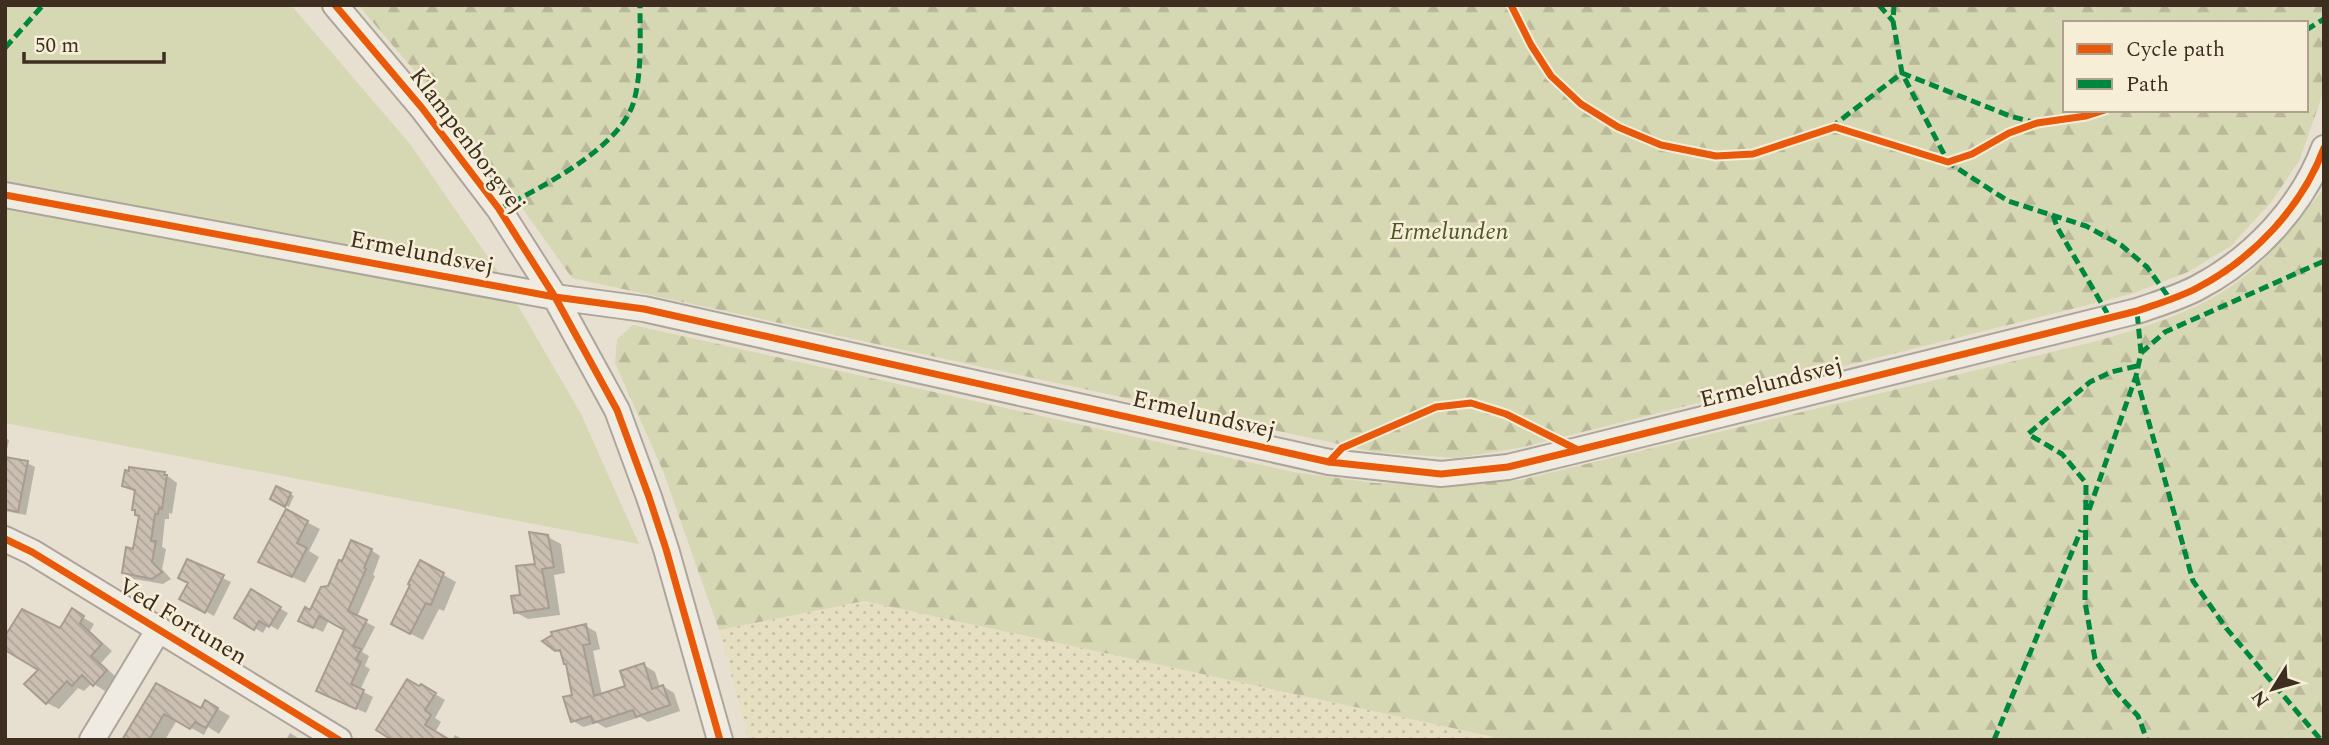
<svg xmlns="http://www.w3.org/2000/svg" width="2329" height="745" font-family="Spectral,serif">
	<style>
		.farmland { fill: url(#farmland-dots) }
		.green { fill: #d6d7b3 }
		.forest { fill: url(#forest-firs); fill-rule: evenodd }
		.shadow { fill: #0003 }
		.building { fill: url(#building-back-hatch); stroke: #a89c90; stroke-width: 2 }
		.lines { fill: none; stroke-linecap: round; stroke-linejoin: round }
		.minor-casing { stroke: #ada599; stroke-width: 28 }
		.minor { stroke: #efebe3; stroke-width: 24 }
		.quiet { stroke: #00873e; stroke-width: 5; stroke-dasharray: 10 5; stroke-linecap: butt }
		.cycleway-casing { stroke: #f7eed8; stroke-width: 11 }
		.cycleway { stroke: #e8590c; stroke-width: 7 }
		.labels { text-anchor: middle; stroke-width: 5; stroke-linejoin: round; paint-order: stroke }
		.street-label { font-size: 24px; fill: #3d2e20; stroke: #f7eed8 }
		.park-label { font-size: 24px; font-style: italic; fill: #4d5a26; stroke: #f7eed8 }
	</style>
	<defs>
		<pattern id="farmland-dots" width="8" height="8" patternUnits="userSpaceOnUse" patternTransform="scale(1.75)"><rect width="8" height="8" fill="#e6dfc2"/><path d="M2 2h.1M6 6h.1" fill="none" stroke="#c6c0a6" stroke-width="1.8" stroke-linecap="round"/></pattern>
		<pattern id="forest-firs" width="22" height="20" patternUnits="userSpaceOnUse" patternTransform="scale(1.75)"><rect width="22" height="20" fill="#d6d7b3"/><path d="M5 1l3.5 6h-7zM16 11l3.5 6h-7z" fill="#b9b99a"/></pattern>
		<pattern id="building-back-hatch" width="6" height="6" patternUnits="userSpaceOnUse" patternTransform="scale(1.75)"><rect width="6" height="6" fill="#cbbfb2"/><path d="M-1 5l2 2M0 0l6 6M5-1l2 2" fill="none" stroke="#afa499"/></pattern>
	</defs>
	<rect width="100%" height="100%" fill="#e7e0d1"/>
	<path class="farmland" d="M864,601L1508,740H749L719,630Z"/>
	<path class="green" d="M5,5H291L410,144L499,273L581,414L639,544L5,423Z"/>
	<path class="forest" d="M358,5H2324V90L2300,159L2272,201L2231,246L2188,272L2131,294L1519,448L1456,458L1375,452L572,278L473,139ZM2065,23H2306V110H2065Z
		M2324,188V740H1508L864,601L719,630L663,471L615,363L617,339L633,325L1293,472L1375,483L1444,484L1520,480L2097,341C2156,324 2216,306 2261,262C2284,240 2304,213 2324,188Z"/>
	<path class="shadow" d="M5,438L9,440L6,454H5Z
		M5,459L27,463L35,467L26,515L5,511Z
		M164,473L177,483L172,514L169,513V519H165L162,547L166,549L162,569L171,579L163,584L134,579L124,572L135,551L141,517L135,492L124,485Z
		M277,488L294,496L289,507L272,498Z
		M287,512L320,529L309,551L319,557L305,583L273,568Z
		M548,537L561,544L565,573L554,575L560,615L528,619L515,612Z
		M371,550L380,556L373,575L375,576L357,617L375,627L362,652L369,656L365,666L370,669L360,690L373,697L366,713L328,696L346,629L329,620L323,632L310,626L311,612L329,588Z
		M188,562L231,582L214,616L190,603Z
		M421,562L456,582L444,611L439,609L423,640L405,631Z
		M252,592L288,613L278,630L268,624L263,633L237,617Z
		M72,611L94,624L90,631L112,651L101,663L117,678L105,691L92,683L84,691L78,688L59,709L47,703L27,684L40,669Z
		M586,626L596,632L600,649L593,651L602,695L627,687L644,665L655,672L660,688L663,686L674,693L680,711L648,722L640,717L606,728L597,723L583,727L573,721L574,696L568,664L562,654L556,650Z
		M156,686L201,710L206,702L230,716L219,734L208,727L204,735L177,720L165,740H124Z
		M422,686L445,700L435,718L441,722L435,732L396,740Z
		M290,733L298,738L302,740H286Z
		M455,735L464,740H452Z"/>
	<path class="building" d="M5,457L28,461L18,512L5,509Z
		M129,467L165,472L164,475H167L162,509L159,508L158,514H155L151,541H156L152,562L162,572L152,579L122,573L126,547L133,549L139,516L135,515V510H132L135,490L122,486L125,470L129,471Z
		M276,486L291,493L285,507L270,499Z
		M286,509L308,521L297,543L307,548L292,577L258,562Z
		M529,532L548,535L554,567L542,569L549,608L514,613L511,596L520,595L516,566L535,564Z
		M351,540L372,549L364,568L366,569L348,611L367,620L353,646L361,649L356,659L361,662L351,684L364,690L356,709L316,691L344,630L319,616L313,628L298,621L305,607L310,610L321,587L328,586L339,560L342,561Z
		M187,559L224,575L205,613L179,599L188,583L178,578Z
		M420,560L444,573L431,605L426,603L410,634L391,624L410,585L408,584Z
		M251,589L281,607L269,627L259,621L254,630L234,618Z
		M72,608L84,616L80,623L102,644L91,656L107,670L93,686L82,675L72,686L67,681L46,704L24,684L38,670L5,650V636L22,609L60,628Z
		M586,624L590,644L583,645L594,696L625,686L620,671L644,663L652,689L663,685L670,705L636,717L633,710L593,723L591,716L571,722L563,697L572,695L566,664H564L560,650L555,651L542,641L552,635L551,632Z
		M407,679L419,686L421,684L436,693L425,710L431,715L425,725L450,740H392L376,730Z
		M156,683L201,708L205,700L218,708L206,728L195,722L190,729L164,714L149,740H122Z"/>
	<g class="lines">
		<g class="minor-casing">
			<path id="minor" d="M335,5L422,108L499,209L555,297L617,410L649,497L666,549L720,740
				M5,195L555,297L644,309L1329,462L1441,474L1508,467L1578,450L2137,311C2157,304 2178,298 2197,288C2253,259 2302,207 2324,148
				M5,539L32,552L339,740
				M92,740L159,629"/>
		</g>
		<use href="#minor" class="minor"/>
		<path class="quiet" d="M1879,5L1893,21
			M1894,5L1893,21L1902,73L1948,162
			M2306,30L2324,19
			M5,48L43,5
			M1830,128L1902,73L2010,116L2033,122
			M1946,161L2008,201L2086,226L2121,245L2147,267L2170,299
			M499,209C540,188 621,148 634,101C642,71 640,37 640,5
			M2053,215L2057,227L2110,318
			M2141,353L2165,332L2324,261
			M2137,366L2111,372L2090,382L2028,434L2062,454L2086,483L2085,602L2095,659L2116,692L2138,716L2147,740
			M2136,376L2193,581L2226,628L2321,740
			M2089,510L2136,376L2141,353L2137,311
			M1994,740L2081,530"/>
		<g class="cycleway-casing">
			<path id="cycleway" d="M335,5L422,108L499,209L555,297L617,410L649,497L666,549L720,740
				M1511,5L1531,45L1551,76L1581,104L1618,127L1661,145L1716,156L1753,154L1835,127L1948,162L1972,154L2009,133L2037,123L2086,116L2105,110
				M5,195L555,297L644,309L1329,462L1441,474L1508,467L1578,450L2137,311C2157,304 2178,298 2197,288C2253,259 2302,207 2324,148
				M1329,462L1342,448L1436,407L1471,403L1506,414L1578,450
				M5,539L32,552L339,740"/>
		</g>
		<use href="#cycleway" class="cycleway"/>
	</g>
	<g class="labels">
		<g class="street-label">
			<text transform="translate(468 140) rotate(53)" y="8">Klampenborgvej</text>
			<text transform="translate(422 252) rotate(11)" y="8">Ermelundsvej</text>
			<text transform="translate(1771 382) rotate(-14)" y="8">Ermelundsvej</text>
			<text transform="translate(1204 414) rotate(13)" y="8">Ermelundsvej</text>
			<text transform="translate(183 621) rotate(31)" y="8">Ved Fortunen</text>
		</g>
		<g class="park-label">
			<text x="1449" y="239">Ermelunden</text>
		</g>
	</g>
	<rect width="2329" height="745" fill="none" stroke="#3d2e20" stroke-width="14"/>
	<rect x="2063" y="21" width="245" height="91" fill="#f7eed8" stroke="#ada18e" stroke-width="2"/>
	<rect x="2077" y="44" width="35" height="10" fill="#e8590c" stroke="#ada18e" stroke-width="2"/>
	<text x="2126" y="56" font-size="21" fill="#3d2e20">Cycle path</text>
	<rect x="2077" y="79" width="35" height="10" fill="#00873e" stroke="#ada18e" stroke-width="2"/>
	<text x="2126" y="91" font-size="21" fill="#3d2e20">Path</text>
	<g transform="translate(2273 689) rotate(233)" stroke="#f7eed8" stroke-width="5" paint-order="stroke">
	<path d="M0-5L12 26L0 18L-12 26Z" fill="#3d2e20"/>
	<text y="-10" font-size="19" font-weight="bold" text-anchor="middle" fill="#3d2e20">N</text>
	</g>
	<path d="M24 52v10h140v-10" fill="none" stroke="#3d2e20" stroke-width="3.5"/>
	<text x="35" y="52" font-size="21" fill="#3d2e20" stroke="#f7eed8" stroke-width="5" paint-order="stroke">50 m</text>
</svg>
